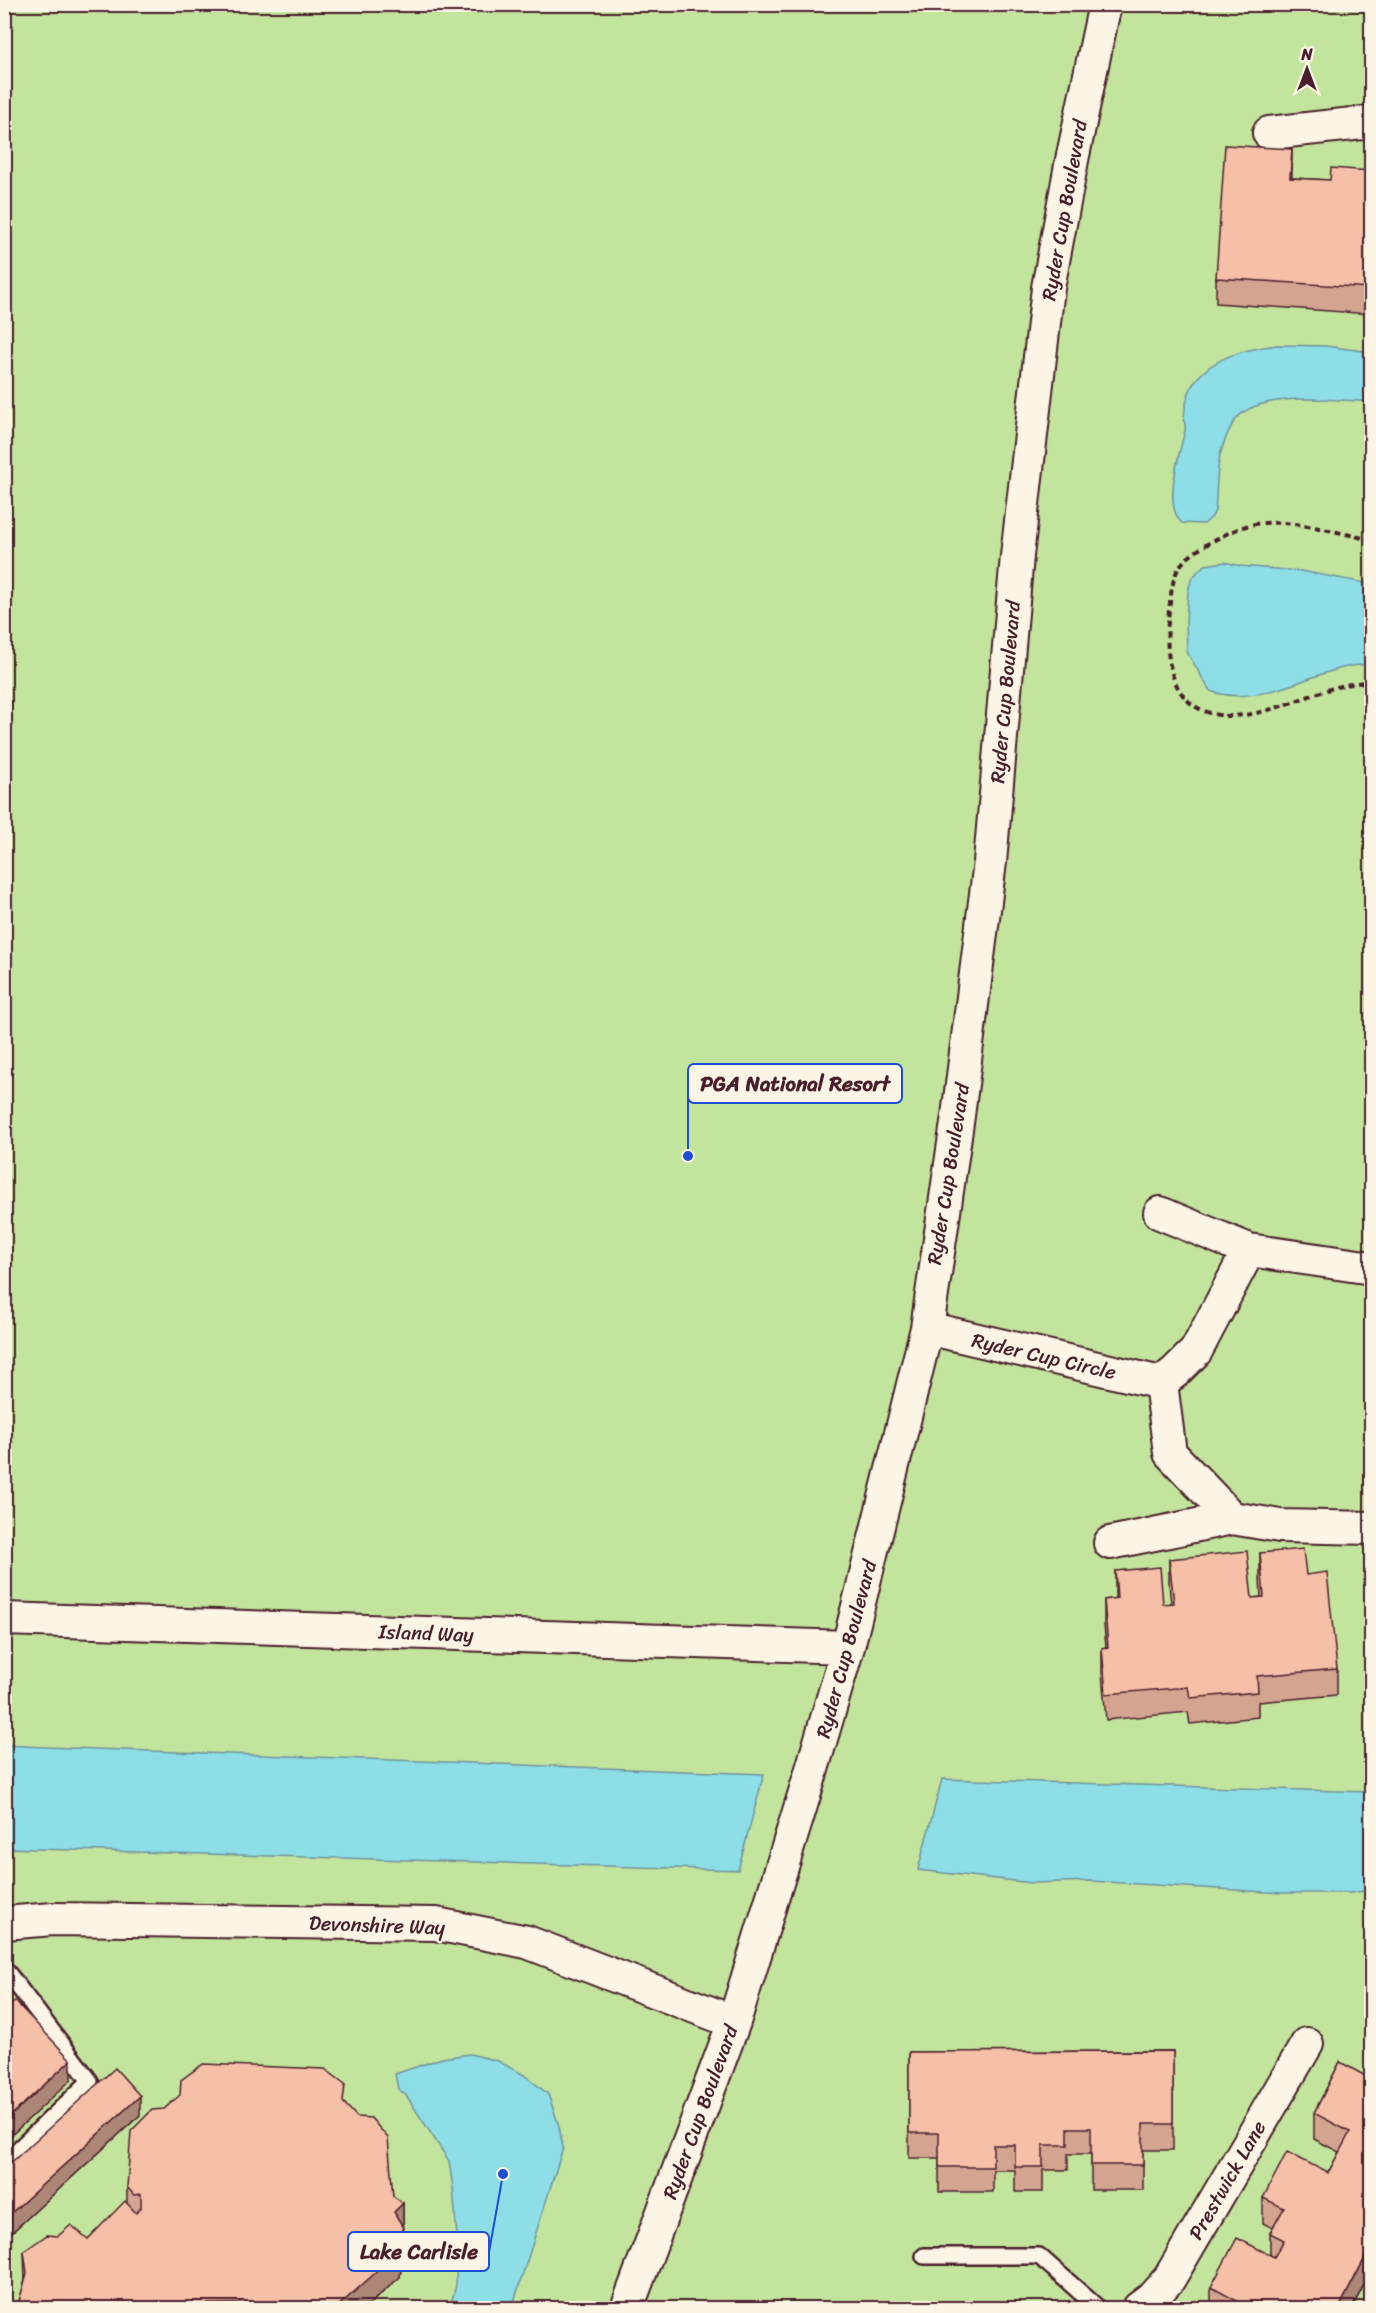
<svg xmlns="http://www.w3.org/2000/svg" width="1376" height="2313" font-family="Sriracha,sans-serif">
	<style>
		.green { fill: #c2e49d; stroke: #868264; stroke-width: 1.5 }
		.water { fill: #8ddee7; stroke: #72929c; stroke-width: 1.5 }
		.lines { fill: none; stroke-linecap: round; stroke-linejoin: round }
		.service-casing { stroke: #4a1f2b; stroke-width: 20 }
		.minor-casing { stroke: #4a1f2b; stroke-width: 36 }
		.path { stroke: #4a1f2b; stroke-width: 4; stroke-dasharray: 6 4.5; stroke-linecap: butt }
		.service { stroke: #fcf5e5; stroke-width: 15 }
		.minor { stroke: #fcf5e5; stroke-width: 32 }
		.wall { fill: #d3a490; stroke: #4a1f2b; stroke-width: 1.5 }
		.shaded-wall { fill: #ac8676; stroke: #4a1f2b; stroke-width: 1.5 }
		.building { fill: #f5bfa8; stroke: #4a1f2b; stroke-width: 1.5 }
		.labels { text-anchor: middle; stroke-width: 4.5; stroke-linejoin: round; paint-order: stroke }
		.street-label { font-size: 20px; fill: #4a1f2b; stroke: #fcf5e5 }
		.leader { fill: none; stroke: #1d4ed8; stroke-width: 2 }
		.callout-dot { fill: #1d4ed8; stroke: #fcf5e5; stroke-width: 2 }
		.callout { fill: #fcf5e5; stroke: #1d4ed8; stroke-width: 2 }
		.callout-label { font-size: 21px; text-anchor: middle; font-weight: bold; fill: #4a1f2b }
	</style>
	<rect width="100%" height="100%" fill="#fbead9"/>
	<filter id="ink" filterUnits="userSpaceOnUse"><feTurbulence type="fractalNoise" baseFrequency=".0167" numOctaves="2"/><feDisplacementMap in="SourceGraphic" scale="12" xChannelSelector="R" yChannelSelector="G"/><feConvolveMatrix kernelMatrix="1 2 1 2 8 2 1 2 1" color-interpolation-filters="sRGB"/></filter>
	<g filter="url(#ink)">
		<path class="green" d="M5,5H1371V2308H5Z"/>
		<path class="water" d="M1277,345L1325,346L1371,352V404L1361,401C1329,400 1261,392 1238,417C1230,425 1223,444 1220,455C1216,472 1217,493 1215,511L1211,518L1204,524L1182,523C1162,506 1180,453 1185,430C1186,426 1184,421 1184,417C1185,405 1188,391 1195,381C1214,356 1247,349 1277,345Z
			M1225,562L1240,566L1301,571L1371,584V664C1316,665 1265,710 1210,691L1187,652L1186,620L1188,592L1191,580L1199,570L1205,565Z
			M5,1745L44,1747L764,1774L738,1870L5,1848Z
			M942,1779L1371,1792V1890L1350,1893H1283L1091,1881L1032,1883L918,1870Z
			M470,2054L498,2061L524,2075L548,2094L559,2126L563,2148L512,2308H450L456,2285L457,2237L453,2188L449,2161L406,2095L398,2089L395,2074L442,2058Z"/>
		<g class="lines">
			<g class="service-casing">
				<path id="service" d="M4,1968L90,2081L4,2163
					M924,2256H1039L1098,2308"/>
			</g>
			<g class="minor-casing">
				<path id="minor" d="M1269,133L1372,122
					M1160,1213L1249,1250L1372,1268
					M927,1328L1161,1383
					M1161,1383L1175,1372L1196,1351L1249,1250
					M1161,1383L1170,1453L1232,1518
					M1110,1543L1232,1518L1280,1526L1372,1528
					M4,1619L848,1647
					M4,1923L53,1919L436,1924L527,1942L734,2022
					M627,2308L734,2022L810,1776L848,1647L927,1328L958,1116L990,862L1017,556L1048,288L1072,160L1105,4
					M1139,2308L1151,2299L1169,2279L1307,2044"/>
			</g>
			<path class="path" d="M1372,540C1335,532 1286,517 1250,525C1232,529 1190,551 1180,566C1172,577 1171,596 1169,610C1164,658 1168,714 1230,716C1263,716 1296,700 1327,690C1341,685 1357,683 1372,681"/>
			<use href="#service" class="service"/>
			<use href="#minor" class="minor"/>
		</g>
		<path class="wall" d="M1371,171V314L1216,303V278L1292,178L1330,180Z
			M1260,1553L1306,1575L1337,1669V1695L1258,1702V1717L1190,1724L1188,1712L1106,1720L1102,1673V1648L1106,1647L1104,1625V1600L1115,1599V1571L1163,1604H1171L1169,1584V1559L1252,1598L1261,1597L1260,1579Z
			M1173,2051V2150H1143V2190H1091V2154H1068V2170H1043V2192H1015V2170H993V2192H939V2158H909V2052Z
			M1340,2062L1371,2271L1352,2308H1211V2287L1270,2255V2233L1273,2228L1263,2223V2198L1328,2173L1339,2152L1314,2139V2113Z
			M345,2104L393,2196L403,2203V2252L400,2277L365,2308H18V2305L25,2281L24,2251L88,2239L127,2204V2187Z
			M140,2115L10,2234L4,2228V2169Z"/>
		<path class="shaded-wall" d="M1292,149V175L1290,203V178Z
			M71,2060V2080L4,2142V2122Z
			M140,2096V2115L10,2234V2214Z
			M403,2203V2252L400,2277L365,2308H336L394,2212Z
			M1371,2246V2271L1352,2308H1339Z"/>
		<path class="building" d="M1225,145L1292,149L1290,178L1330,180L1331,168L1371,171V288L1216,278Z
			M1303,1549L1306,1575L1327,1572L1337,1669L1257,1676L1258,1692L1190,1698L1188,1687L1106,1694L1102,1648L1108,1647L1104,1600L1117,1598L1115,1571L1160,1567L1163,1604L1174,1603L1169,1559L1247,1551L1252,1598L1264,1597L1260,1553Z
			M15,2001L71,2060L4,2122V2010Z
			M1173,2051V2124H1143V2165H1091V2128H1068V2145H1043V2167H1015V2145H993V2167H939V2133H909V2052Z
			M1340,2062L1371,2079V2246L1339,2308H1239L1241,2303L1211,2287L1237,2238L1274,2257L1284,2240L1270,2233L1284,2208L1263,2198L1287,2152L1328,2173L1350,2132L1314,2113Z
			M203,2064L325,2069L345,2084L343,2102L357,2117L371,2118L388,2138L393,2196L403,2203L394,2212L403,2227L400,2251L336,2308H265L264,2303L207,2304L202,2308H18V2305L27,2273L24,2251L47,2235L58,2236L71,2225L88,2239L125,2201L136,2213L141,2208V2194L134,2195L127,2187L131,2131L152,2110L164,2109L180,2095L181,2080Z
			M115,2068L140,2096L10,2214L4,2208V2169Z"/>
	</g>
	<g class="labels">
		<g class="street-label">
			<text transform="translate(1064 210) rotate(-80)" y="7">Ryder Cup Boulevard</text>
			<text transform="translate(1005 692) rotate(-85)" y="7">Ryder Cup Boulevard</text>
			<text transform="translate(948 1174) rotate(-81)" y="7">Ryder Cup Boulevard</text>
			<text transform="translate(1044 1356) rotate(13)" y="7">Ryder Cup Circle</text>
			<text transform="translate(426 1633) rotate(2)" y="7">Island Way</text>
			<text transform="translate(846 1649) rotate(-75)" y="7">Ryder Cup Boulevard</text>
			<text transform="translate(377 1925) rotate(2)" y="7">Devonshire Way</text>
			<text transform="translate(700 2112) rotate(-70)" y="7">Ryder Cup Boulevard</text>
			<text transform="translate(1227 2180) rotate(-60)" y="7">Prestwick Lane</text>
		</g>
	</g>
	<path class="leader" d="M688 1156L688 1084M503 2174L489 2252"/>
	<g class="callout-dot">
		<circle cx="688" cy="1156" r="6"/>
		<circle cx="503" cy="2174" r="6"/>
	</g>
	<g class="callout">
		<rect x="688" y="1064" width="214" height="39" rx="6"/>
		<rect x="348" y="2232" width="141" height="39" rx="6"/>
	</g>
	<g class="callout-label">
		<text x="795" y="1091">PGA National Resort</text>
		<text x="419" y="2259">Lake Carlisle</text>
	</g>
	<rect width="1376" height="2313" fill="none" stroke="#fcf5e5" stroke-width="24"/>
	<rect x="12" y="12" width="1352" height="2289" fill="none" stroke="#4a1f2b" stroke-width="2" filter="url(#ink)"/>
	<g transform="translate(1307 69)" stroke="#fcf5e5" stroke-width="4.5" paint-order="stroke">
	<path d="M0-4.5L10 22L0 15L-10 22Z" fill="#4a1f2b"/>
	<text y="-9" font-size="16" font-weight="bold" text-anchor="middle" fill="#4a1f2b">N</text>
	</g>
</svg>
